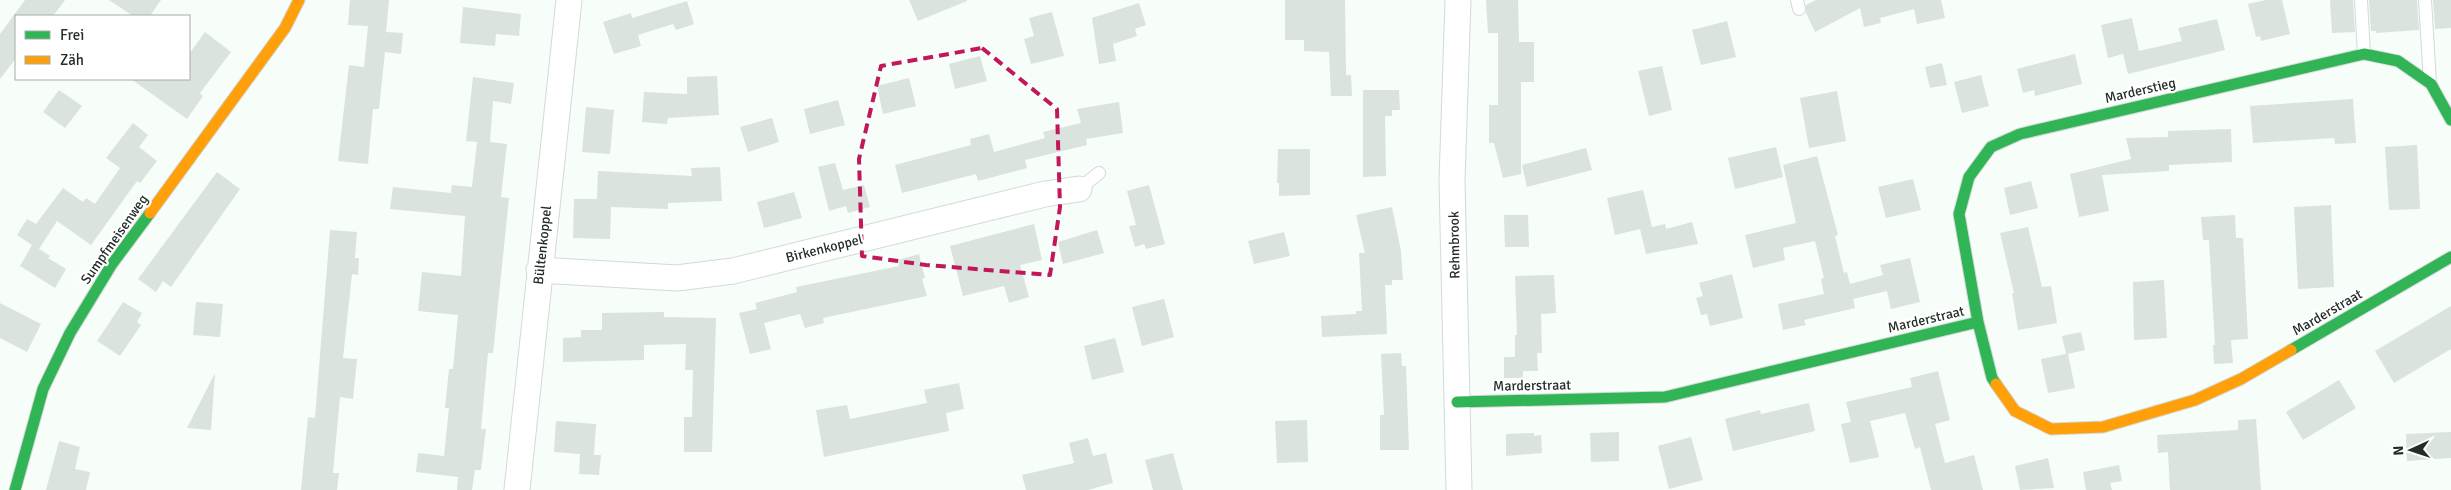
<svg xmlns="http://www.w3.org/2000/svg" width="2451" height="490" font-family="Signika,sans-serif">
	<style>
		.building { fill: #dbe3de }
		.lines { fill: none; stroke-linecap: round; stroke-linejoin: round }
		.lane-casing { stroke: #d3dad6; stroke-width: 14 }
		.street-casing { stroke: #d3dad6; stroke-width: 27 }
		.fast-casing { stroke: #d3dad6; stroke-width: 13 }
		.slow-casing { stroke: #d3dad6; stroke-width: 13 }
		.lane { stroke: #fefffe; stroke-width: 12 }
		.street { stroke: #fefffe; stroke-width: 25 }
		.fast { stroke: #30b455; stroke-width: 11 }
		.slow { stroke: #ff9f0a; stroke-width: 11 }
		.marked { fill: none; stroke: #c2185b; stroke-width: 4; stroke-dasharray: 10 6; stroke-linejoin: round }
		.labels { text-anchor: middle; stroke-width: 4.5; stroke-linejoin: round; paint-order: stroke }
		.street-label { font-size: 14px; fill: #242d27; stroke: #fff }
	</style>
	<rect width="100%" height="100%" fill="#f7fdf9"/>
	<path class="building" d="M25,0H65L53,16H16V58L0,79V34Z
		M109,0H161L150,16H133Z
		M350,0H389L386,32L403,33L401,54L385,52L379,109H373L368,164L338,161L349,65L364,67L368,26L348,25Z
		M909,0H967V1L918,21Z
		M1285,0H1345L1346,75H1351L1352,96H1331L1329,52L1304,51V40H1285Z
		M1486,0H1518L1519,42H1534V82H1521V174L1503,178L1494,143H1489V105H1498V33H1488Z
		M1816,0H1941L1945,18L1917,24L1914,9L1880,18L1881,23L1864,27L1860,8L1815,32L1806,13V5Z
		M2266,0H2282L2290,34L2261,41L2260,36L2256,37L2248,4Z
		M2330,0H2353L2355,32L2332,33Z
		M2369,0H2417L2419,30L2376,33V31H2371Z
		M2433,0H2451V28L2435,29Z
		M687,1L694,24L676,30L673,24L638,35L641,46L614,54L603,22L631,13L632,18Z
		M1139,3L1146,25L1135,29L1137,36L1113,44L1116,61L1099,64L1092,18Z
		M463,7L521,14L519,36L496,34L495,46L460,43Z
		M1052,12L1064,56L1031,64L1024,39L1034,36L1029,18Z
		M2132,18L2139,51L2182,41L2178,28L2217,19L2225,50L2128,74L2123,54L2108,58L2101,25Z
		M1727,21L1736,57L1701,65L1692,30Z
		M205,32L231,52L200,93L203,96L187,119L131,79H189V54Z
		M2075,54L2082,84L2035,96L2034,90L2023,93L2017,69Z
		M980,56L987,81L955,89L949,64Z
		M1942,63L1947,85L1930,88L1925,67Z
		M1662,66L1672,110L1649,116L1638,71Z
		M1981,75L1989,106L1962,113L1954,82Z
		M717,76L719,115L668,118L667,124L642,122L644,92L687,94V77Z
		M473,77L514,83L511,104L493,101L490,142L507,144L501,197L509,198L493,353H488L481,429H486L481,470H475L472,490H457L458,477L416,472L418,453L444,456L449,408H445L449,369H453L458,315L418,311L422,272L461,276L465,216L390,209L393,187L451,193L452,185L472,187L477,142L466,141Z
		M909,78L916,106L883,114L877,86Z
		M59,90L82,106L65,128L43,112Z
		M1363,90H1399L1400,110H1392V116H1385L1386,176L1363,177Z
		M1837,91L1846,141L1809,148L1800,98Z
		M2353,99L2356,143L2335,144L2334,138L2253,143L2250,106Z
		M838,100L845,125L810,134L804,109Z
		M1119,102L1123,133L1086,139L1087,145L1025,160L1027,168L978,181L976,174L902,193L895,165L971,145L970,139L989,134L994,152L1045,138L1043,132L1081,123L1077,109Z
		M586,107L614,110L610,154L582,152Z
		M772,118L779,142L748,152L740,127Z
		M133,123L148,135L139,147L157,161L140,183L137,181L91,245L57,221L39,249L50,256L48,258L66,269L55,288L20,266L32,245L17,235L27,219L36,224L63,188L83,202L86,198L95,204L120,168L106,158Z
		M2231,129L2232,162L2169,165V171L2102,175L2109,211L2079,217L2070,174L2131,159L2126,138L2168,137V131Z
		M2417,145L2420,209L2389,210L2385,147Z
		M1776,147L1783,177L1735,189L1728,158Z
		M1586,148L1592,170L1527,187L1522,165Z
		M1278,149H1310V195L1279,196V183H1277Z
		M1817,156L1838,235L1835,236L1844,273L1847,272L1850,284L1883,275L1880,265L1910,258L1920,302L1891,309L1887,291L1853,299L1855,308L1804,320L1806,325L1783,330L1778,304L1824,294L1821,279L1824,278L1815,241L1783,248L1785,260L1753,268L1745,235L1796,223L1783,165Z
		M835,163L843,190L864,185L870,207L848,213L846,206L829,211L818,167Z
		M720,167L722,201L668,203V209L611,207L610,239L573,238L574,199H597L598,171L692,176L691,168Z
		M217,172L240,189L171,287L163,281L156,292L138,279Z
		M1913,179L1921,210L1886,218L1878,187Z
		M2031,181L2038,208L2010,215L2004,188Z
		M1149,185L1165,244L1146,249L1144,244L1135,247L1129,226L1136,225L1127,191Z
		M1643,190L1652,227L1665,224L1666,229L1692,222L1698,244L1646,254L1640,229L1615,235L1607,198Z
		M794,192L802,218L764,228L757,202Z
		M2331,205L2334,287L2298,289L2294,207Z
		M1392,207L1401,251L1403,280H1392V285H1385L1387,334L1322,337L1321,316L1356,314V311H1362L1359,253H1365L1356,215Z
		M1504,215H1528L1529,247H1505Z
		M2235,215L2236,238H2243L2248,339L2231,340L2233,363L2214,364L2213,345H2215L2209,240H2203L2201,217Z
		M1034,224L1042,260L1020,265L1029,297L1009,303L1004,286L963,296L950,246Z
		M2028,227L2042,287L2051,286L2057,323L2018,330L2012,293H2014L2000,233Z
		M330,230L357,232L355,258H359L358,275L352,274L343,358L357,359L353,399L340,397L333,473H339L337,490H301L308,417L315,418Z
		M1097,230L1104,253L1063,264L1058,242Z
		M1284,232L1290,256L1254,264L1248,241Z
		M919,254L925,278L922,279L927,296L823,318L824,323L805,328L800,314L764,323L771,349L750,354L739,313L757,309L755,303L797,292L796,287L899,266L898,260Z
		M1732,274L1743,318L1710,326L1707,314L1701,315L1696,298L1703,296L1699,283Z
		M1554,275L1556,313L1541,314L1542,353H1537L1538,371H1523V378H1504V357H1515V335H1517L1515,276Z
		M2164,280L2167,338L2134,340L2133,282Z
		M1164,299L1174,337L1142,346L1132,307Z
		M123,302L142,313L137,322L141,325L120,356L97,341Z
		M196,302L223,304L220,337L193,335Z
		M0,303L41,324L27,352L0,338Z
		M2451,306V349L2394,383L2375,351Z
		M664,312V317L716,318L712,452H684V417H692L693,370H685L686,344L644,345V360L563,362V338L581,337V330H602V313Z
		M2081,332L2085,350L2068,354L2075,388L2048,393L2041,359L2066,354L2062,336Z
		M1115,338L1124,372L1092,380L1084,346Z
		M1401,353L1402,366H1406L1409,450H1380V415H1384L1381,354Z
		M1938,371L1950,420L1935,424L1945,463L1974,455L1983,490H1931L1920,447L1915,449L1905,413L1870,421L1879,457L1850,463L1841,424L1851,422L1846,402L1912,387L1910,378Z
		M215,373L211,430L187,428Z
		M2339,380L2356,408L2303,440L2286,412Z
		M959,383L964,409L946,413L949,431L824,457L816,410L847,405L850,419L927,403L924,390Z
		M1809,403L1815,431L1733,451L1725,419L1760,410L1761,414Z
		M2256,419L2261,490H2170L2168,452L2158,453L2157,435L2238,430V420Z
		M1307,420L1308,462L1277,463L1275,421Z
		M556,421L596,424L594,455H601L599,475L579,474L580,454L554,452Z
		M1619,432V461L1591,462L1590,433Z
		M2451,432V458L2407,461L2406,434Z
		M1534,433V436L1541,435L1542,453L1506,456V434Z
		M1691,437L1703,480L1669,489L1658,446Z
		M1088,438L1093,456L1106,453L1113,483L1088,490H1026L1022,475L1074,463L1069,443Z
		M59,441L80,447L75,469L90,472L86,490H46Z
		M1173,453L1183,490H1153L1145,460Z
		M2048,458L2054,488L2020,490L2015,466Z
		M2119,465L2122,481L2110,483L2112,490H2086L2083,472Z"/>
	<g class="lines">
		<g class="lane-casing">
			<path id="lane" d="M1797,0L1799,9
				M2361,0L2364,54
				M2425,0L2430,82
				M1079,189L1099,173"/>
		</g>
		<g class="street-casing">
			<path id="street" d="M1458,0L1452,181L1459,490
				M539,270L677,278L733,271L1045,194L1079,189
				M517,490L569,0"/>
		</g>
		<g class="fast-casing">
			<path id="fast" d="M1978,322L1959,214L1969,177L1991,147L2020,134L2364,54L2398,61L2431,84L2451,120
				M2291,350L2451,257
				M1457,402L1665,397L1978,322L1992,378L1996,384
				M15,490L43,389L70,333L112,264L150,213"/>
		</g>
		<g class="slow-casing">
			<path id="slow" d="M150,213L285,28L299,0
				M1996,384L2015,411L2051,429L2103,427L2195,400L2241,379L2291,350"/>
		</g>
		<use href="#lane" class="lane"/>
		<use href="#street" class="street"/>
		<use href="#fast" class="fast"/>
		<use href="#slow" class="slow"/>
	</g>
	<path class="marked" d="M982,48L1057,109L1060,207L1050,275L926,265L862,256L859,159L881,66Z"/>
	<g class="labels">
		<g class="street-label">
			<text transform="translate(2140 90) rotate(-13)" y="5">Marderstieg</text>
			<text transform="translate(114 239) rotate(-55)" y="5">Sumpfmeisenweg</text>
			<text transform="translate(542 245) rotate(-84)" y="5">Bültenkoppel</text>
			<text transform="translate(1454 245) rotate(-91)" y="5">Rehmbrook</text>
			<text transform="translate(824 248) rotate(-14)" y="5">Birkenkoppel</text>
			<text transform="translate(2327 312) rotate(-30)" y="5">Marderstraat</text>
			<text transform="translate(1926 319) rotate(-13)" y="5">Marderstraat</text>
			<text transform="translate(1532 385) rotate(-1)" y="5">Marderstraat</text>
		</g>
	</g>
	<rect x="15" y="15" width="175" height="65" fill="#ffffff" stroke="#a7aba9"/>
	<rect x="25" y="31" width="25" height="8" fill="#30b455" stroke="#a7aba9"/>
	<text x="60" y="40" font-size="15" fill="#242d27">Frei</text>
	<rect x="25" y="56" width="25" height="8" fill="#ff9f0a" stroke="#a7aba9"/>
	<text x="60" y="65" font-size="15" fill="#242d27">Zäh</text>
	<g transform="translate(2411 450) rotate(267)" stroke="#ffffff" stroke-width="4" paint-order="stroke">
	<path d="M0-4L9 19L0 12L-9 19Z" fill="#242d27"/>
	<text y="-8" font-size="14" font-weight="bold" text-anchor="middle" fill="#242d27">N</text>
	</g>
</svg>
